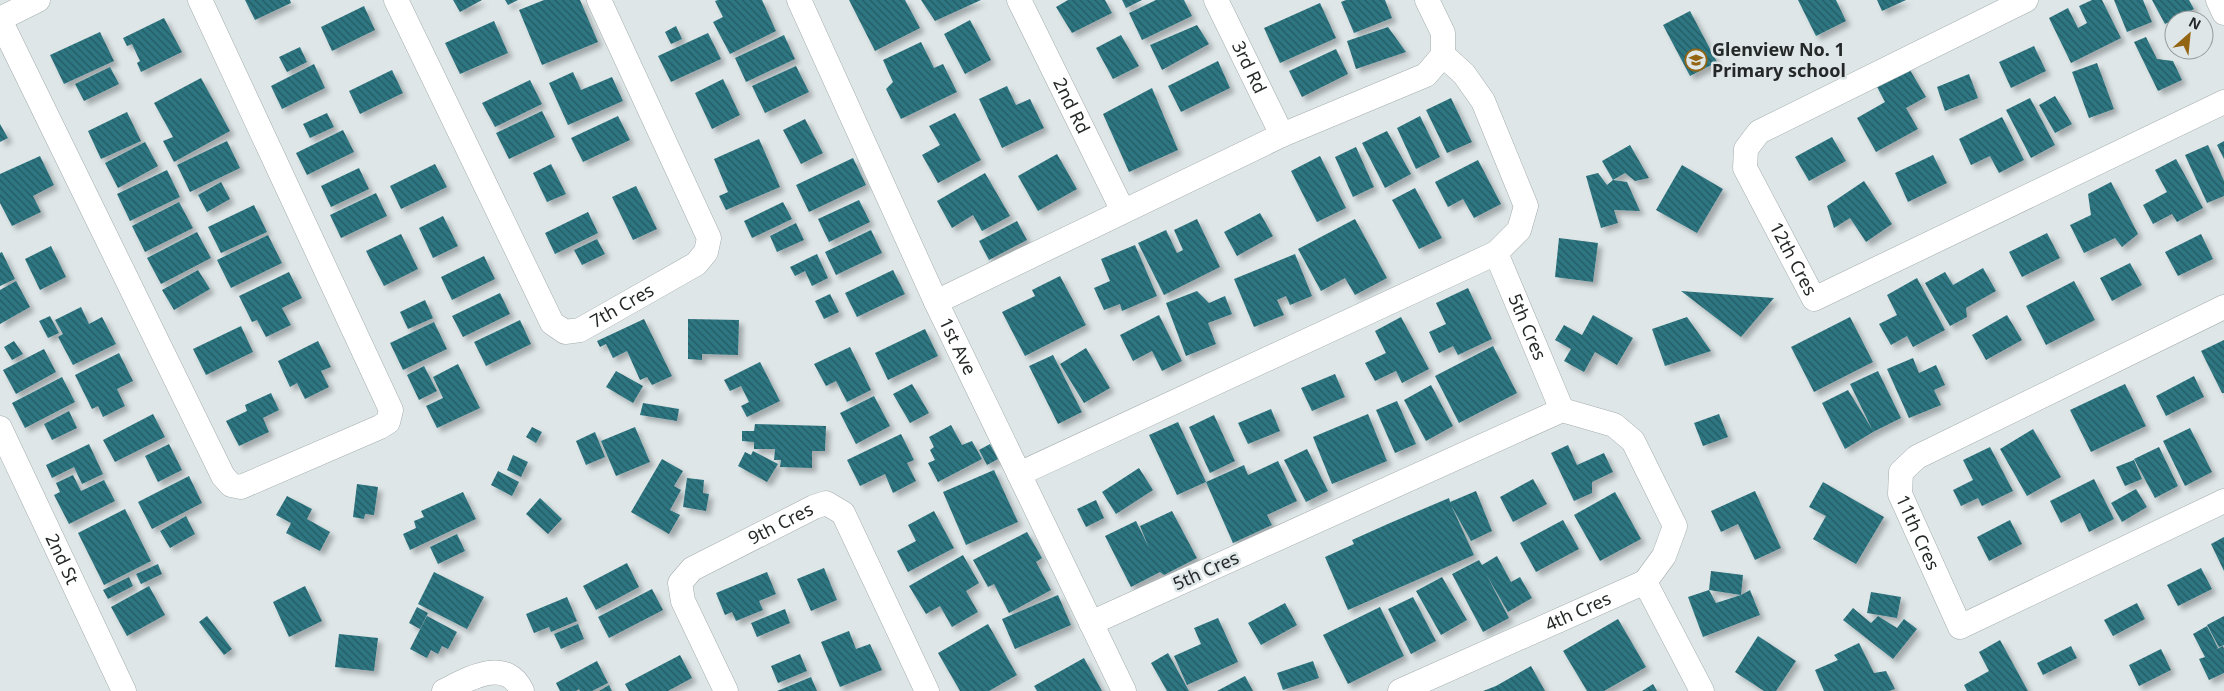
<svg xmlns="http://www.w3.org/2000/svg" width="2224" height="691" font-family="'Noto Sans',sans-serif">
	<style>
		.building { fill: url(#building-back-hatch); fill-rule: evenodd; filter: url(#shadow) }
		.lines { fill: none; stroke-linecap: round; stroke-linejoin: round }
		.minor-casing { stroke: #a4acad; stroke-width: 25 }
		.minor { stroke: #fff; stroke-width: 24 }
		.labels { text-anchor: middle; stroke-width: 5; stroke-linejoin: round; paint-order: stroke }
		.poi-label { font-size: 18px; font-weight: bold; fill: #252828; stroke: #dee6e8; text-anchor: start }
		.street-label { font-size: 18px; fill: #252828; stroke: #dee6e8 }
	</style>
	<defs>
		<pattern id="building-back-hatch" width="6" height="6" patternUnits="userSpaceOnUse" patternTransform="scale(1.25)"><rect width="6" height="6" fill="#2e7681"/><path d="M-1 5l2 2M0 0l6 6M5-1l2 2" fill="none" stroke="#255c64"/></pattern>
		<filter id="shadow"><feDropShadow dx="4.5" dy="4.5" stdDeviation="2.5" flood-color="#0004"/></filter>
	</defs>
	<rect width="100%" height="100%" fill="#dee6e8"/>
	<path class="building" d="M245,0H290L291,3L255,20Z
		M453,0H482L460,12Z
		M505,0H518L508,5Z
		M544,0H580L598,42L542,65L519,10Z
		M718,0H762L776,31L730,54L713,22L723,17L715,1Z
		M849,0H905L920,28L875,51Z
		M921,0H981L935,21Z
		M1068,0H1105L1112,13L1072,33L1056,7Z
		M1122,0H1142L1126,8Z
		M1156,0H1184L1192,16L1142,40L1129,13Z
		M1346,0H1385L1392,18L1354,33L1341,2Z
		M1798,0H1836L1846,21L1816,36Z
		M1877,0H1906L1882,11Z
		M2092,0H2102L2121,38L2071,63L2049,18L2068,8L2078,28L2087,23L2079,6Z
		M2114,0H2143L2152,22L2127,32Z
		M2152,0H2189L2194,9L2165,24Z
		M1320,3L1336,38L1280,63L1264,28Z
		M364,6L375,30L332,51L321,27Z
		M1690,11L1717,62L1690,76L1663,25Z
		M164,18L182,52L141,72L137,63L140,61L132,44L127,46L123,38Z
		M970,20L991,60L965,74L944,34Z
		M494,21L508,53L460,74L445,43Z
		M1197,25L1209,44L1162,70L1150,45Z
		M676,26L682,39L671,44L665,32Z
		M1388,27L1406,52L1356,69L1347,41Z
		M100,32L114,61L64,84L50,55Z
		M708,33L721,59L671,82L658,56Z
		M784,35L795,59L746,82L735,58Z
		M1121,35L1139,66L1113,79L1096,48Z
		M2146,37L2157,59L2173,61L2182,80L2158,91L2134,42Z
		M921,42L934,68L943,64L957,92L901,119L886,89L893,82L883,60Z
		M2034,46L2046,71L2011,88L1999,62Z
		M300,47L307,62L287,72L279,57Z
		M1336,49L1348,74L1302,97L1289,71Z
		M1218,61L1230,88L1181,112L1168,86Z
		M2097,63L2114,109L2089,118L2072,72Z
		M314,64L325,88L282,109L271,86Z
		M1907,65L1926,97L1906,108L1918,129L1876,152L1857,118L1885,102L1875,83Z
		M796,66L809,92L765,113L752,86Z
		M110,67L119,84L84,101L75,84Z
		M392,70L403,93L360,114L349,91Z
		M573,72L581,90L612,77L623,101L568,125L549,83Z
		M1969,74L1978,98L1945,111L1937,87Z
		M201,78L230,131L174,162L163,141L173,137L154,103Z
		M723,79L740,115L712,129L695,93Z
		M530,80L542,104L495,127L482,103Z
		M1007,86L1016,105L1030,99L1044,128L1002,148L979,99Z
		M1152,88L1178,150L1129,172L1103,114Z
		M2055,96L2072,124L2055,133L2039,105Z
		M1451,98L1472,142L1447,153L1426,110Z
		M2030,98L2055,145L2031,158L2006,110Z
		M542,111L555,137L509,159L496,133Z
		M127,112L141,141L101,159L88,131Z
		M327,113L334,127L310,138L303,124Z
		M955,113L981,160L938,183L922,155L940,145L929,126Z
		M618,116L630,140L583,162L571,138Z
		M1420,116L1440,157L1416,169L1397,128Z
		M2002,117L2024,160L1999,173L1990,156L1971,165L1959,139Z
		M805,119L823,153L801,164L783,130Z
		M0,124L8,138L0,142Z
		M343,130L354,152L307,175L296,153Z
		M1387,131L1411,174L1385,188L1362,143Z
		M1832,137L1846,161L1809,181L1795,157Z
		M759,139L780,187L726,210L719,196L728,192L714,159Z
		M227,141L240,168L190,192L177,165Z
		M2224,141V159L2217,145Z
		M145,142L158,166L118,188L105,163Z
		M1630,145L1649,178L1635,181L1625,173L1613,180L1602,161Z
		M2208,145L2224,181V196L2207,203L2185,155Z
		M1356,147L1374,187L1353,197L1335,157Z
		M1057,154L1077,189L1038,211L1018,176Z
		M1933,155L1947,183L1908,202L1895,173Z
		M40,156L54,185L33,196L41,212L12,226L0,203V174Z
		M1320,156L1346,208L1317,222L1291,171Z
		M853,158L866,185L809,212L796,185Z
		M2176,159L2203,208L2177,222L2172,214L2153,224L2143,205L2167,192L2155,170Z
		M1478,160L1501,204L1474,218L1463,199L1448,207L1435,182Z
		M435,164L447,187L401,209L390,186Z
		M551,164L566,194L547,202L533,173Z
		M1682,165L1723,189L1697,233L1656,210Z
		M359,168L369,189L331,207L321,186Z
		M167,170L180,197L130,221L117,194Z
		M985,173L1010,216L982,231L973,215L952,228L937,201Z
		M1598,173L1607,185L1613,180L1627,182L1640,211L1614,210L1618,223L1601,228L1586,176Z
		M1864,181L1892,224L1866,242L1850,218L1834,228L1827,206Z
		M221,182L230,199L207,212L198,195Z
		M2111,182L2138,234L2122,247L2115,238L2084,253L2070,225L2091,215L2088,194Z
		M636,186L657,229L633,240L612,197Z
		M1415,188L1442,238L1419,249L1392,200Z
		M376,193L387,216L341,238L330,215Z
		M859,200L870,222L829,242L818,219Z
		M179,202L193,228L145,252L132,226Z
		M783,202L792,219L752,238L744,221Z
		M254,205L267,232L221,253L208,227Z
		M588,212L598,233L555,254L545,233Z
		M1260,213L1273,236L1237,256L1224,232Z
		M443,216L458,246L433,258L419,228Z
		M1197,219L1220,267L1164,295L1138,243L1166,230L1177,253L1183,250L1174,230Z
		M1355,219L1387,278L1355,295L1345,278L1321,291L1298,249Z
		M1017,221L1027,240L989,260L979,241Z
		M796,223L804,240L777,252L770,236Z
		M871,230L882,253L836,275L825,252Z
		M197,232L211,258L161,284L147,258Z
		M2047,233L2060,258L2022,277L2009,252Z
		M401,234L418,269L384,286L366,251Z
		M2201,234L2213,259L2178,276L2165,252Z
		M268,235L282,263L231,288L217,260Z
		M1559,238L1598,243L1593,282L1555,277Z
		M597,239L605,254L582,265L574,250Z
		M1135,245L1157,296L1122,311L1120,304L1104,310L1094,288L1110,281L1101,259Z
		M51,246L66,277L40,290L25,259Z
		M2,252L15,279L0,286V253Z
		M817,254L828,278L812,286L805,271L795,276L790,267Z
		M1295,254L1312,296L1290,305L1286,296L1277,300L1284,315L1254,327L1234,279Z
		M484,256L495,279L452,300L441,277Z
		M2130,263L2142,285L2112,301L2100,278Z
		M1983,268L1996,291L1966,308L1967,317L1950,326L1925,283L1945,272L1953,285Z
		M198,270L210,289L174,310L162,290Z
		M893,270L905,294L857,317L845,293Z
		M289,272L302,298L282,308L291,325L266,337L257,320L252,322L239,296Z
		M1060,276L1086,325L1025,356L1002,312L1035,296L1032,290Z
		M1917,278L1945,330L1913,347L1907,336L1891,345L1879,324L1897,315L1887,295Z
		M16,281L30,307L0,324V290Z
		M2074,281L2095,320L2046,345L2026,306Z
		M1468,288L1492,339L1458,355L1453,346L1439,353L1429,332L1446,324L1436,303Z
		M1197,291L1209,303L1225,296L1232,314L1208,323L1216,344L1186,356L1166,303Z
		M1681,291L1774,298L1741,337Z
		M500,293L510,314L463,337L452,316Z
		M830,294L839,312L824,319L815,301Z
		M425,300L433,318L408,329L400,312Z
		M81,307L89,324L102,317L116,344L73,365L58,337L63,334L55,320Z
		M1159,315L1182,361L1162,371L1152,351L1133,361L1120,335Z
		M1593,315L1633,338L1617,365L1595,352L1584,372L1564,361L1571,349L1555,340L1564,325L1582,335Z
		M2007,315L2022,340L1986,360L1972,335Z
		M50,316L59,333L48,338L39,321Z
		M1401,317L1429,369L1402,383L1396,371L1375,381L1365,363L1386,353L1375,331Z
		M1687,317L1711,351L1665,366L1652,329Z
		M1850,317L1873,362L1814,392L1791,347Z
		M644,319L672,376L652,385L647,377L640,380L627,351L613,358L606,344L600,347L597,341Z
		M688,319L739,320L738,355L702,354V360L688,359Z
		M520,320L531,344L486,366L474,342Z
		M434,322L447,349L403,370L390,343Z
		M241,326L253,352L206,375L193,349Z
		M925,329L938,356L888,380L875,353Z
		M2224,340V393H2222L2201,351Z
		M14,341L23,354L12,360L4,347Z
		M318,341L331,367L321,371L329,387L305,399L297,383L290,387L278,361Z
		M1493,346L1517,393L1459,423L1435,376Z
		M850,347L871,390L847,402L836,381L826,386L814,364Z
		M1086,348L1110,388L1084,403L1060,364Z
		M44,349L56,372L16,394L3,370Z
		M119,353L133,381L117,389L125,406L103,417L98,406L92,409L75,375Z
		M1053,355L1082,412L1058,424L1029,366Z
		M1913,358L1919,373L1936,365L1945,385L1934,390L1941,405L1909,418L1887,369Z
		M760,362L780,401L747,417L741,406L749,402L741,386L730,391L724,380Z
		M458,364L480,408L437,428L426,406L443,398L433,377Z
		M424,366L437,391L419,400L407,375Z
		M616,371L643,386L633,403L606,387Z
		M1878,371L1901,418L1873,432L1845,449L1822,403L1848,390L1872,429L1850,384Z
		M1335,374L1345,397L1312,411L1301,388Z
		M2194,376L2204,397L2166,416L2156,396Z
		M62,377L75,402L25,428L12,403Z
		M912,384L929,413L910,423L893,394Z
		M2125,384L2146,426L2091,452L2070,410Z
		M1431,385L1453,426L1426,441L1404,400Z
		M271,393L279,410L263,418L269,432L239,446L226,421L247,411L245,405Z
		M874,396L890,426L856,444L840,413Z
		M1397,401L1416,444L1395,453L1376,410Z
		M643,403L679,409L677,421L640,415Z
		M1271,409L1280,431L1248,444L1238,423Z
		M69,411L77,428L52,440L44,424Z
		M153,414L165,437L115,462L103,440Z
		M1368,414L1387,461L1332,484L1313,437Z
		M1719,414L1728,437L1703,446L1694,423Z
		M1214,415L1235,461L1210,473L1189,427Z
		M1178,422L1206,482L1244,465L1248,475L1278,461L1297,501L1267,515L1272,525L1233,543L1206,482L1177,495L1149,435Z
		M755,424L826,426L825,451H812V468L780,467L781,460H774L775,449H754V442L742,441V431H754Z
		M951,425L962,445L972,441L982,459L938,482L928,463L935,460L930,450L934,447L929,437Z
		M532,427L542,432L536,443L526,437Z
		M635,427L650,462L616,476L601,441Z
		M2190,428L2212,472L2185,486L2163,441Z
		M2033,429L2061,477L2027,496L2000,449Z
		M595,432L605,457L586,465L576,441Z
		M901,434L914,460L907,463L916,481L893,493L885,474L860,486L847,460Z
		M89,444L103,474L82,484L74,467L52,478L46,465Z
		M169,444L182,470L158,482L145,456Z
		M990,444L998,459L987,465L979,450Z
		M1568,445L1577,465L1604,453L1613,472L1592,482V493L1574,501L1551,453Z
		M1990,447L2013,491L1982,506L1978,498L1961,506L1953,490L1973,480L1963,460Z
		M2159,447L2178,486L2155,498L2134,459Z
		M1307,449L1328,491L1306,502L1284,460Z
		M753,451L778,464L767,482L738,466L745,452L751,455Z
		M513,455L528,462L521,477L507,470Z
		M662,459L683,471L674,486L681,490L670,510L680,515L669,534L631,512Z
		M2134,460L2142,479L2125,486L2116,467Z
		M1139,468L1153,490L1116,514L1102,492Z
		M994,470L1018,522L966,545L943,492Z
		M498,471L519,482L512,496L491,485Z
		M73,475L81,491L104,480L115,501L69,524L54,495L60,492L56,483Z
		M189,476L202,503L152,529L138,502Z
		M687,478L704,480L703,493L709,494L706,511L683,507Z
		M1533,479L1547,504L1513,522L1500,497Z
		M2094,479L2114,519L2089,532L2080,513L2061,523L2050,501Z
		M1823,482L1884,517L1856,564L1813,539L1826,516L1809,507Z
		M357,484L378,487L374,515L365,514L364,519L353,517Z
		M2136,489L2147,507L2122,522L2111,503Z
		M1476,491L1492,531L1471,541L1451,505L1474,555L1348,610L1325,557L1354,544L1352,540L1390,523L1449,498L1450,502Z
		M1755,491L1781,548L1755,560L1738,524L1721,532L1711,511Z
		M463,492L476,519L410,550L403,534L416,528L414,521L424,517L421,511Z
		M1615,492L1641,539L1600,561L1574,515Z
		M287,496L312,509L307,519L330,532L320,551L286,533L291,523L276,515Z
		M540,498L562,519L548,534L526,514Z
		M1096,500L1104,518L1086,527L1077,509Z
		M125,509L151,561L104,585L78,533Z
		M934,511L954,548L908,572L897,551L916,541L908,525Z
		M1172,511L1197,558L1164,575L1160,572L1131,587L1105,536L1136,521L1149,548L1140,526Z
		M186,516L195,534L170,548L160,531Z
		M1563,520L1579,549L1536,572L1520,543Z
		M2010,520L2022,544L1989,561L1977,537Z
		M1027,532L1042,558L1036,562L1051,590L1009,613L994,584L988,587L973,560Z
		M457,534L465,551L438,564L430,547Z
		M2224,537V571L2211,544Z
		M963,555L979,583L966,591L978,612L952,627L940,606L926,614L909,586Z
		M1497,556L1511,582L1520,577L1532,598L1508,612L1486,574L1509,618L1483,632L1452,574L1479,560L1482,565Z
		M627,563L639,587L596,610L583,586Z
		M158,564L162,574L141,584L136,574Z
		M824,568L837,600L811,611L797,579Z
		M2201,568L2212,589L2178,606L2167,585Z
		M1711,571L1743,575L1741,595L1750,590L1760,615L1703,637L1688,597L1709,590ZM1709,590L1741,595L1716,603Z
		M434,572L484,597L467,629L418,604Z
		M767,572L776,594L759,601L763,610L736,621L732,612L725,615L716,593Z
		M129,577L133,586L108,599L103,590Z
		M1442,577L1467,620L1441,635L1416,591Z
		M149,586L165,615L127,636L111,607Z
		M305,586L322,621L289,637L273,602Z
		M652,589L663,610L609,638L598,617Z
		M1871,592L1901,597L1897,618L1867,613Z
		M1058,595L1071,625L1015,649L1002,619Z
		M567,597L577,621L551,632L549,627L534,633L526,614Z
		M1413,597L1436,641L1411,654L1388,609Z
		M1285,603L1297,625L1261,645L1248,623Z
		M2137,603L2145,619L2113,636L2104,620Z
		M417,607L428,613L420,629L409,623Z
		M1380,607L1404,656L1348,684L1323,635Z
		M1853,608L1871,623L1878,616L1897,628L1904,619L1917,629L1893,659L1843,620Z
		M785,609L790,623L757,637L751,623Z
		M207,616L232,649L224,655L199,622Z
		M427,616L457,632L448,649L442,646L438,654L431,650L427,658L410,649Z
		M2224,616V645L2219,647L2207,625Z
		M1218,618L1238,662L1187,685L1174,656L1201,644L1194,628Z
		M1618,619L1646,667L1604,691H1587L1563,651Z
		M578,624L584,639L561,649L554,634Z
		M988,624L1017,675L989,691H960L938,653Z
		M2207,626L2218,648L2215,650L2223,646L2224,649V673L2209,680L2199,659L2205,657L2193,634Z
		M849,631L856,649L870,644L882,670L840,687L821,642Z
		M339,634L378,638L374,671L335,667Z
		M1758,636L1796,661L1776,691H1764L1735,672Z
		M2000,640L2028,691H1967L1964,685L1989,671L1979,652Z
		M1859,643L1874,673L1886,671L1895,689L1889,691H1824L1815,670L1838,660L1834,655Z
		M2071,646L2077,658L2043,675L2037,663Z
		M2161,649L2171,670L2139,686L2129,665Z
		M1168,653L1189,691H1167L1151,663Z
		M800,654L807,671L778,683L771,666Z
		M680,655L692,678L668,691H629L625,684Z
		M1084,658L1102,691H1037L1034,686Z
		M597,661L608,683L592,691H580L579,689L576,691H560L556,683Z
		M1313,661L1319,678L1283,690L1277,673Z
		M1531,666L1545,691H1483L1496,686Z
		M1245,676L1253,691H1217Z
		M811,677L817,691H777Z
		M1653,684L1657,691H1642Z
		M609,685L612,691H599Z"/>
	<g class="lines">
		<g class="minor-casing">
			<g id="minor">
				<path id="s1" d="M396,0L552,323L565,332L580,330L696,264L706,252L709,238L599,0"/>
				<path id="s2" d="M799,0L936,302L1124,691"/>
				<path id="s3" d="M1019,0L1123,211"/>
				<path id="s4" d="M1216,0L1282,135"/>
				<path id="s5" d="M2026,0L1759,132L1746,149L1745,168L1814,299L2224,102"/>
				<path d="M2218,0L2224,13"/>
				<path d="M0,19L38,0"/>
				<path d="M0,20L223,476L231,485L241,487L380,427L388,422L391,410L200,0"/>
				<path d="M1443,55L1464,74L1483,101L1526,206L1519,230L1496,253"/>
				<path d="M936,302L1282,135L1426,75L1443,55V33L1427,0"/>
				<path id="s6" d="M2224,307L1917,457L1901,472L1900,494L1960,627L2224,501"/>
				<path d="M1562,410L1614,425L1633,441L1675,526L1664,556L1645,582"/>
				<path id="s7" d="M0,428L124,691"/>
				<path id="s8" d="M1019,474L1496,253L1562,410L1091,623"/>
				<path d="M444,691C468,679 506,656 522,691"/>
				<path id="s9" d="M726,691L683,601L680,583L692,569L814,507L826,503L843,513L927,691"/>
				<path id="s10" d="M1400,691L1645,582L1702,691"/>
			</g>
		</g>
		<use href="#minor" class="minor"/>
	</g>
	<defs>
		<g id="school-ring" transform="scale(1.125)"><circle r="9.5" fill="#dee6e8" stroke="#936411" stroke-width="1.5"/><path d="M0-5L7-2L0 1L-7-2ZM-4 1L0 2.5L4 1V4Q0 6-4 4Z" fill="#936411"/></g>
	</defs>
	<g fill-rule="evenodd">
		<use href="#school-ring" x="1696" y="60"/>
	</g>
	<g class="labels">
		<g class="poi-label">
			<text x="1712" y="56">Glenview No. 1<tspan x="1712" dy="21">Primary school</tspan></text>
		</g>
		<g class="street-label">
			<text dy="6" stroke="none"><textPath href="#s4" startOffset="75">3rd Rd</textPath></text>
			<text dy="6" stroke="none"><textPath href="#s3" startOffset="118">2nd Rd</textPath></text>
			<text dy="6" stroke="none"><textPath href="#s5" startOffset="441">12th Cres</textPath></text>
			<text dy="6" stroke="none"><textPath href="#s1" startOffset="438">7th Cres</textPath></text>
			<text dy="6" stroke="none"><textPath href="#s8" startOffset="606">5th Cres</textPath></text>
			<text dy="6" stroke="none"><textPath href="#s2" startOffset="381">1st Ave</textPath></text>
			<text dy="6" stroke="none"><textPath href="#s9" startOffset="236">9th Cres</textPath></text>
			<text dy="6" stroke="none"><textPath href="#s6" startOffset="428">11th Cres</textPath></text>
			<text dy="6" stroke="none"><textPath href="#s7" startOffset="145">2nd St</textPath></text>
			<text transform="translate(1206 571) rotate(-24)" y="6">5th Cres</text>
			<text dy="6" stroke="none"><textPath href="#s10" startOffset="195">4th Cres</textPath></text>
		</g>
	</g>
	<g transform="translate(2189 35) rotate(27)"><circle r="24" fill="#dee6e8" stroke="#949a9b"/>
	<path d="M0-4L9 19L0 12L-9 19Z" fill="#936411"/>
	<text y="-8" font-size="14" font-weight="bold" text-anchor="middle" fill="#252828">N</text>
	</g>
</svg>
